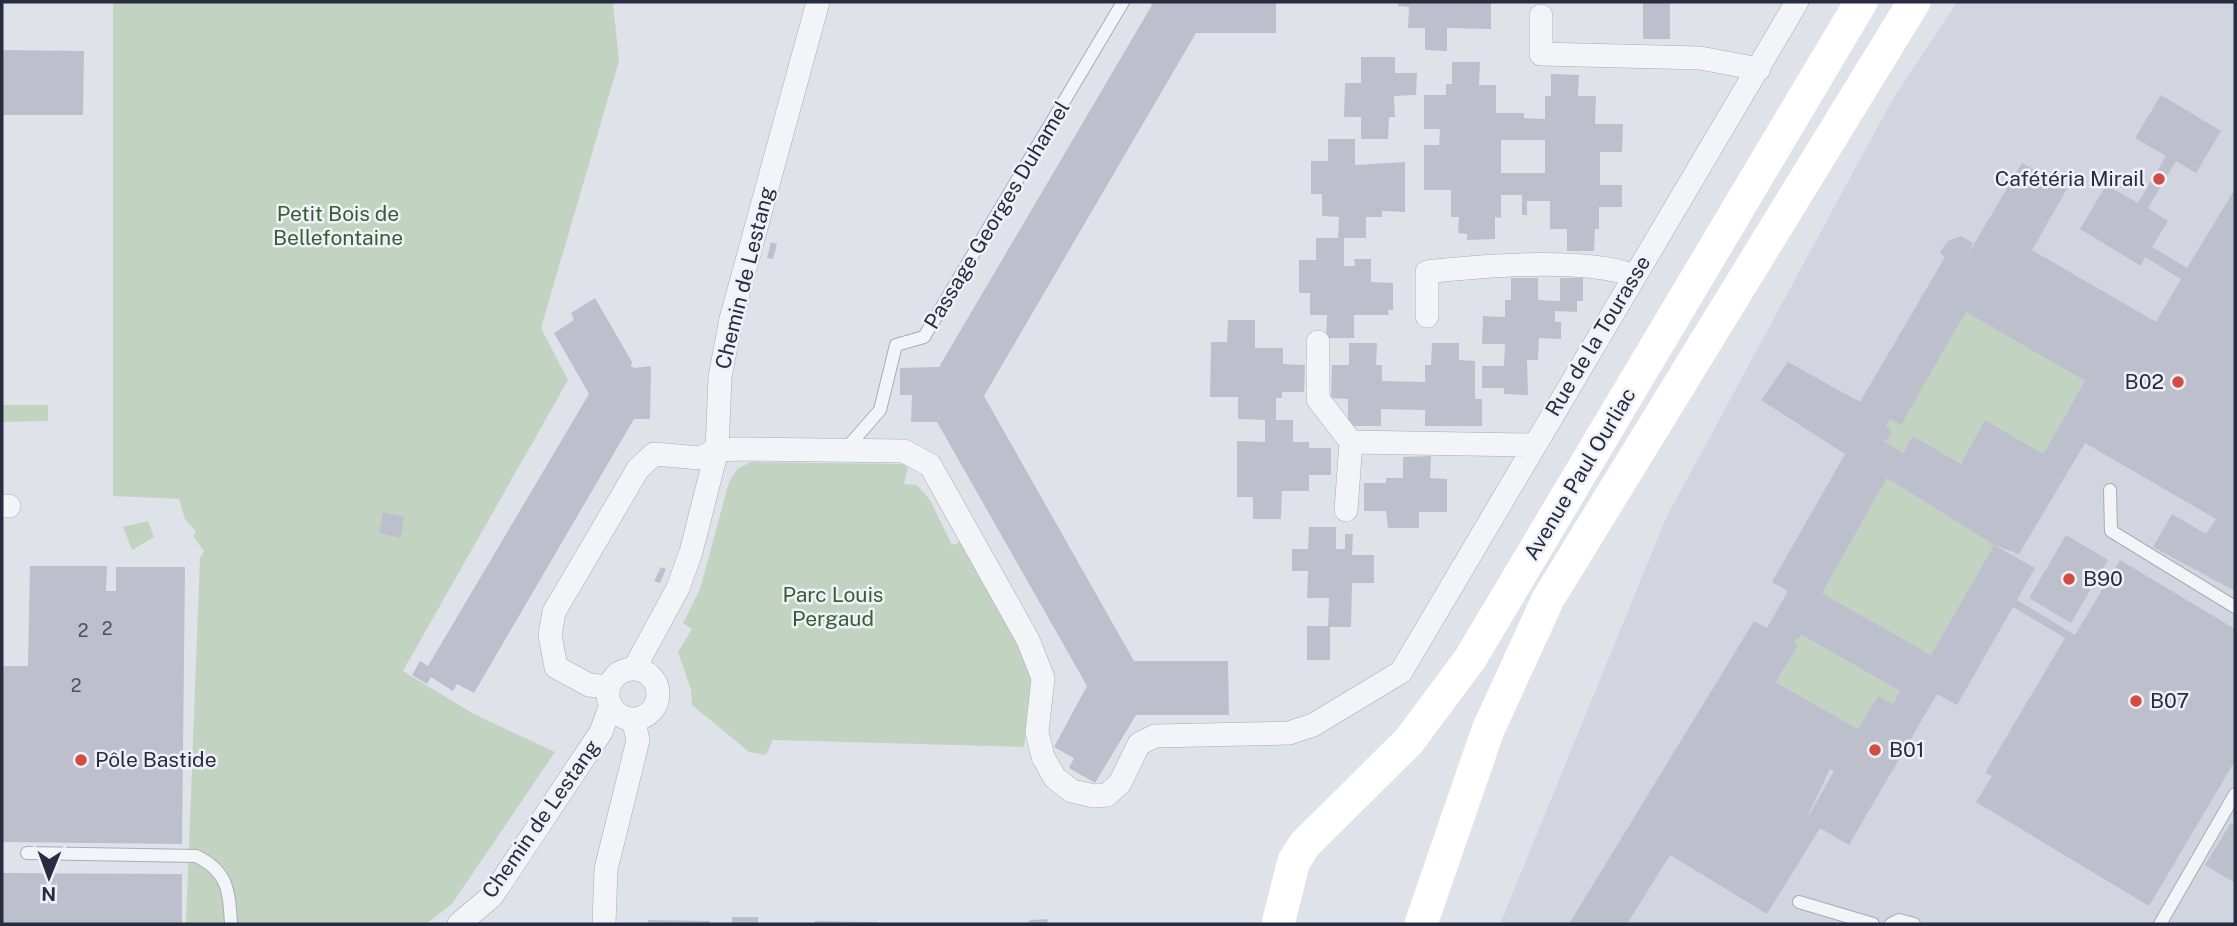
<svg xmlns="http://www.w3.org/2000/svg" width="2237" height="926" font-family="'Public Sans',sans-serif">
	<style>
		.built { fill: #d2d4df }
		.green { fill: #c2d4c1 }
		.building { fill: #bdc0cc; fill-rule: evenodd }
		.lines { fill: none; stroke-linecap: round; stroke-linejoin: round }
		.service-casing { stroke: #a9abb7; stroke-width: 14 }
		.minor-casing { stroke: #a9abb7; stroke-width: 24 }
		.service { stroke: #f3f4f8; stroke-width: 12 }
		.minor { stroke: #f3f4f8; stroke-width: 23 }
		.secondary { stroke: #fff; stroke-width: 33 }
		.poi-dot { fill: #d14d43; stroke: #f0f1f7; stroke-width: 2.5 }
		.labels { text-anchor: middle; stroke-width: 5; stroke-linejoin: round; paint-order: stroke }
		.number-label { font-size: 18px; fill: #4d5164 }
		.poi-label { font-size: 21px; fill: #282c41; stroke: #f0f1f7; text-anchor: start }
		.park-label { font-size: 21px; fill: #355d37; stroke: #f0f1f7 }
		.street-label { font-size: 21px; fill: #282c41; stroke: #f0f1f7 }
	</style>
	<rect width="100%" height="100%" fill="#e0e2ea"/>
	<path class="built" d="M1957,2H2235V924H1500L1666,518L1891,102Z"/>
	<path class="green" d="M113,2H613L619,61L541,328L568,380L403,671L474,714L555,752L452,904L426,924H186L200,558L204,551L193,536L196,531L185,519L179,499L113,496Z
		M1966,312L2085,381L2043,454L1986,421L1961,464L1913,436L1903,453L1884,441L1890,437L1892,431L1886,426L1890,419L1901,424Z
		M2,405H48V421L2,422Z
		M751,462L906,464L908,468L904,484L917,485L930,500L952,545L966,540L1035,671L1024,747L773,740L766,755L749,752L692,705L691,690L678,652L692,629L683,623L700,589L729,482L737,469Z
		M1887,478L1994,545L1931,655L1822,593Z
		M148,521L154,537L132,550L123,527Z
		M1802,635L1900,691L1893,704L1878,696L1858,729L1777,682L1798,646L1793,642Z"/>
	<path class="building" d="M1150,2H1276V33H1196L984,396L1134,661H1228L1229,715H1136L1095,783L1069,768L1074,758L1054,747L1087,686L937,422H911L912,395H900V368L939,367L1152,5Z
		M1398,2H1491V29L1447,28V51L1425,50V28H1408L1409,7L1398,6Z
		M1643,2H1670V39H1643Z
		M2,50L84,51L83,115H2Z
		M1361,57H1395V73H1417L1416,95L1394,96L1395,117H1389L1388,139H1361V117H1344L1345,83H1361Z
		M1452,62H1480L1479,85H1496V113H1524V118L1545,119V96H1551V74L1579,75L1578,96H1596L1595,124H1623L1622,152H1600V185H1622V207H1599V229H1595L1594,251H1567V229H1550V201H1527V215H1522V195H1501V218L1495,217V239L1467,240V234L1458,233L1459,217H1451V190H1424V145H1439L1440,129H1424V95H1446V84H1452ZM1501,140H1545V173H1501Z
		M2161,95L2221,131L2196,173L2176,161L2148,208L2168,221L2152,247L2187,268L2235,189V591L2153,547L2172,514L2206,534L2216,519L2085,443L2019,554L1994,545L1887,478L1822,593L1931,655L1994,545L2035,568L2017,600L2075,635L2120,560L2235,629V761L2149,906L1976,802L1992,776L1985,773L2065,638L2013,607L1957,705L1937,694L1849,845L1820,828L1767,914L1670,855L1627,924H1569L1754,621L1767,628L1788,591L1772,582L1845,454L1761,400L1788,362L1860,402L1945,257L1940,252L1948,241L1961,236L1973,243L1967,256L2022,163L2067,189L2032,250L2156,322L2181,279L2145,257L2141,266L2080,229L2106,185L2138,203L2166,156L2135,138ZM1966,312L2085,381L2043,454L1985,420L1961,464L1913,436L1903,453L1884,441L1890,437L1892,431L1886,426L1890,419L1901,425ZM1802,635L1900,691L1893,704L1878,696L1858,729L1776,682L1798,646L1793,642ZM1830,769L1834,771L1809,815H1808Z
		M1328,139H1355V165L1405,162V212L1382,211V217H1366V238H1344V266H1355L1354,259H1371V282L1393,283V310H1388L1389,315H1354V338H1326L1327,315H1310V293H1299V260H1316V238H1338L1339,217L1322,216V194H1311V161H1328Z
		M771,242L777,244L773,259L767,258Z
		M1511,278H1538V300L1560,301V278H1583V301H1577V312L1555,311V322H1561V339L1539,338L1538,360H1527L1528,395L1504,394V388H1482V366H1504L1505,344H1482L1483,316L1505,317V300H1511Z
		M595,298L632,362L631,366L635,368L651,366L650,419H634L474,693L457,684L453,691L431,677L427,684L412,675L420,661L428,666L589,394L554,333L574,320L571,313Z
		M1228,320H1255V348H1283V364L1305,365L1304,392H1282V398H1276V420H1293V442H1309V448H1331V475H1309V491H1282L1281,519H1253V497H1237V441L1265,442V420L1238,419V397H1210L1211,342H1227Z
		M1349,343H1377L1376,365H1382V381L1425,382V365H1431L1432,343H1459V360L1475,361V399H1482V426H1425V410L1381,409V426H1348V399L1331,398L1332,365H1349Z
		M1431,456L1430,478L1447,479V512H1419V528H1388L1386,511H1364V483H1386V478H1403V457Z
		M383,512L404,517L401,538L379,533Z
		M1309,527H1336V549H1345V534H1353L1352,555H1374V583H1352L1351,627H1330V660H1307V626H1328L1329,598H1307L1308,571H1292V549H1308Z
		M2066,535L2108,560L2071,623L2029,598Z
		M30,566H107L106,591H116V567H185L182,844L2,842V666H28Z
		M661,567L666,569L660,583L654,581Z
		M2231,823L2235,826V883L2205,865Z
		M2,873L182,874V924H2Z
		M732,917H758V924H732Z
		M1049,919L1046,924H1027L1030,920Z
		M648,920L710,921V924H648Z
		M815,921L878,922V924H815Z"/>
	<g class="lines">
		<g class="service-casing">
			<path id="service" d="M845,450L880,410L896,345L924,337L1123,2
				M2110,490L2111,531L2235,607
				M27,853L196,856C228,871 229,891 231,924
				M1799,902L1873,924
				M1891,924L1899,920L1914,924
				M2160,924L2235,794"/>
		</g>
		<g class="minor-casing">
			<path id="minor" d="M1541,16V54L1700,58L1759,69
				M1427,316V272C1481,266 1585,257 1634,276
				M1318,342V399L1351,442L1346,510
				M1351,442L1532,445
				M2,506H9
				M634,669L678,588L691,552L717,450L720,377L731,319L818,2
				M608 694a25 25 0 1 1 50 0a25 25 0 1 1-50 0Z
				M609,687L589,685L556,667L550,635L554,612L638,469L654,454L700,458L717,450L741,449L904,451L930,465L1028,640L1043,678L1037,732L1043,757L1055,778L1072,791L1094,796L1107,795L1120,783L1139,744L1155,736L1289,733L1313,725L1401,672L1797,2
				M459,924L492,896L601,732L611,705
				M604,924L606,869L638,740L633,719"/>
		</g>
		<use href="#service" class="service"/>
		<use href="#minor" class="minor"/>
		<path class="secondary" d="M1278,924L1294,861L1305,844L1409,741L1470,659L1861,2
			M1421,924L1488,730L1548,599L1914,2"/>
	</g>
	<g class="poi-dot">
		<circle cx="2159" cy="179" r="7"/>
		<circle cx="2178" cy="382" r="7"/>
		<circle cx="2069" cy="579" r="7"/>
		<circle cx="2136" cy="701" r="7"/>
		<circle cx="1875" cy="750" r="7"/>
		<circle cx="81" cy="760" r="7"/>
	</g>
	<g class="labels">
		<g class="number-label">
			<text x="107" y="635">2</text>
			<text x="83" y="637">2</text>
			<text x="76" y="692">2</text>
		</g>
		<g class="poi-label">
			<text x="2145" y="186" text-anchor="end">Cafétéria Mirail</text>
			<text x="2164" y="389" text-anchor="end">B02</text>
			<text x="2083" y="586">B90</text>
			<text x="2150" y="708">B07</text>
			<text x="1889" y="757">B01</text>
			<text x="95" y="767">Pôle Bastide</text>
		</g>
		<g class="park-label">
			<text x="338" y="221">Petit Bois de<tspan x="338" dy="24">Bellefontaine</tspan></text>
			<text x="833" y="602">Parc Louis<tspan x="833" dy="24">Pergaud</tspan></text>
		</g>
		<g class="street-label">
			<text transform="translate(997 215) rotate(-59)" y="7">Passage Georges Duhamel</text>
			<text transform="translate(745 278) rotate(-76)" y="7">Chemin de Lestang</text>
			<text transform="translate(1598 336) rotate(-59)" y="7">Rue de la Tourasse</text>
			<text transform="translate(1580 474) rotate(-59)" y="7">Avenue Paul Ourliac</text>
			<text transform="translate(541 819) rotate(-55)" y="7">Chemin de Lestang</text>
		</g>
	</g>
	<rect width="2237" height="926" fill="none" stroke="#282c41" stroke-width="7"/>
	<g transform="translate(49 877) rotate(181)" stroke="#f0f1f7" stroke-width="5" paint-order="stroke">
	<path d="M0-5L12 26L0 18L-12 26Z" fill="#282c41"/>
	<text y="-10" font-size="19" font-weight="bold" text-anchor="middle" fill="#282c41">N</text>
	</g>
</svg>
